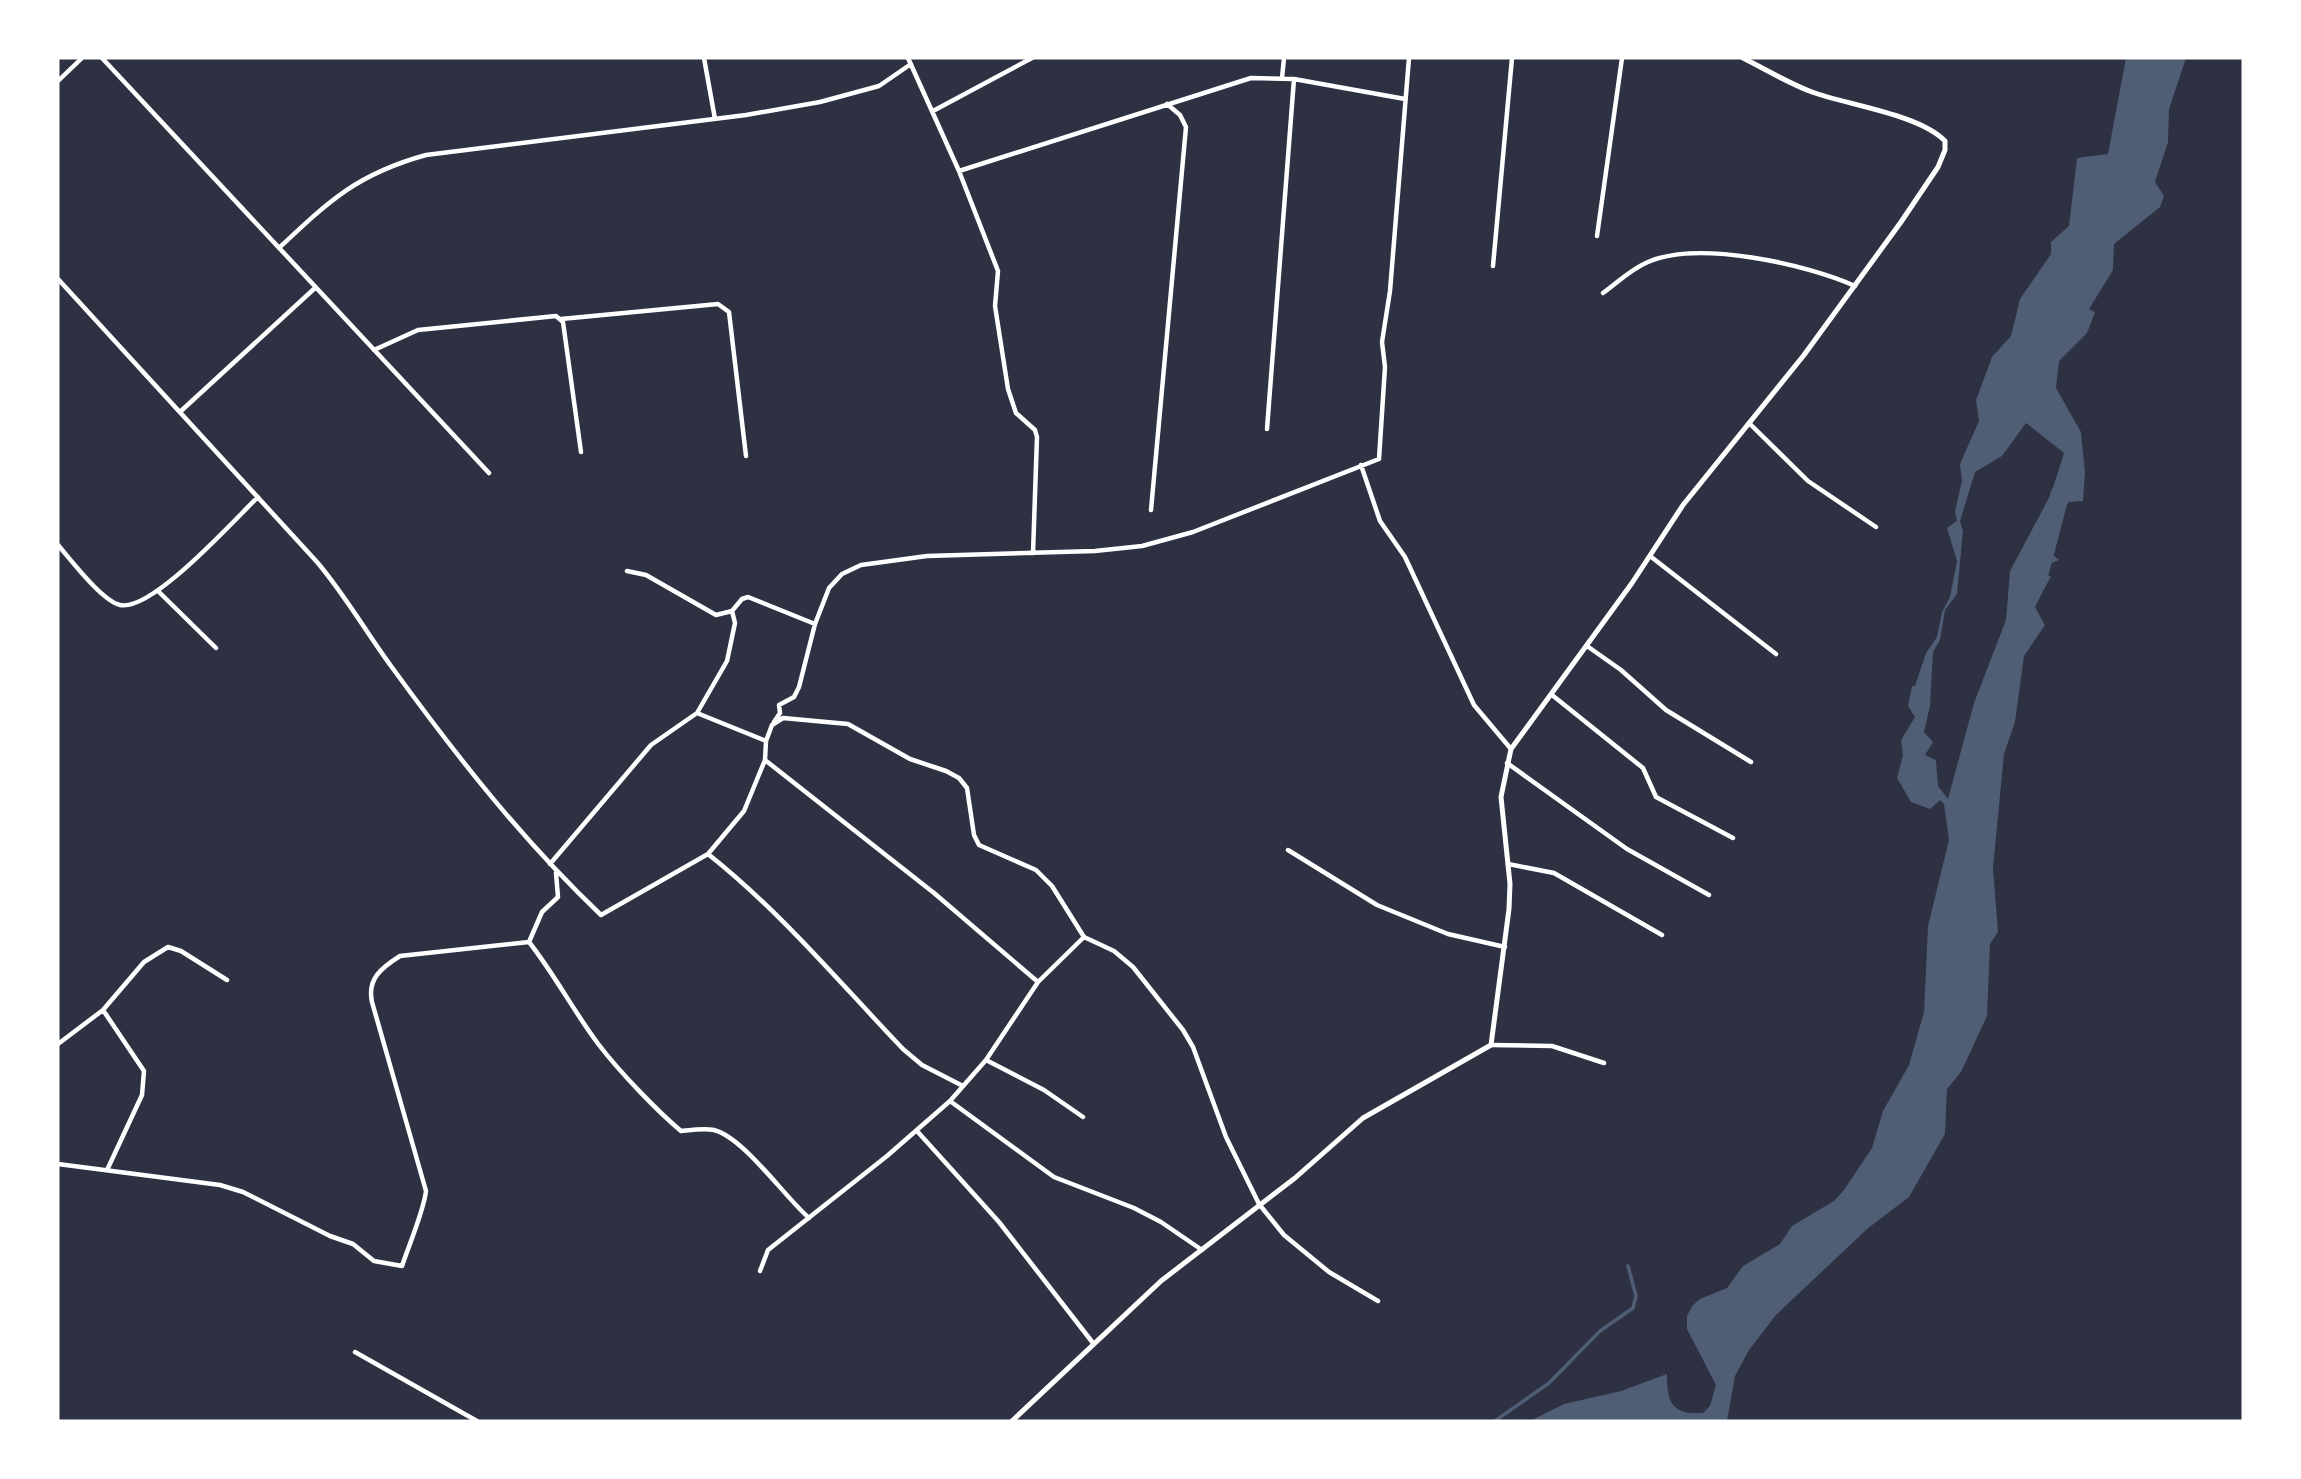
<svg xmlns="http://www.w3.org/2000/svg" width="2301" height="1479" font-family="Poppins,sans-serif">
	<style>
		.water { fill: #4f5d75; fill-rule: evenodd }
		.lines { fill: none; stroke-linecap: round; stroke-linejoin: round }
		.stream { stroke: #4f5d75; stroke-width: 3.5 }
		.river { stroke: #4f5d75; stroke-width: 19 }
		.minor { stroke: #fff; stroke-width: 4.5 }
		.tertiary { stroke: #fff; stroke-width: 5 }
	</style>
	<rect width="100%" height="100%" fill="#2d3142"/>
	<path class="water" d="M2126,58H2186L2169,109L2168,142L2155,182L2164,196L2160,207L2114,244L2113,270L2089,309L2095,312L2087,333L2059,361L2056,388L2081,432L2085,473L2083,501L2069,502L2048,525L2047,550L2059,560L2047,565L2046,575L2051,576L2035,607L2045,625L2024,656L2015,722L2004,754L1993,868L1998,932L1990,944L1987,1016L1961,1072L1947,1089L1945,1134L1909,1197L1867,1229L1776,1315L1749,1350L1735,1376L1727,1421H1530L1564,1404L1621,1391L1667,1374C1667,1403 1672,1415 1703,1413L1710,1406L1716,1385L1687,1329V1316L1692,1306L1700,1299L1727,1288L1743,1266L1780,1244L1792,1226L1834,1201L1844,1190L1872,1148L1883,1111L1909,1065L1924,1012L1928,926L1949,840L1944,804L1940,800L1930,809L1911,802L1897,778L1903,755L1901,740L1915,717L1908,706L1912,686H1915L1926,653L1937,637L1942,612L1950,597L1957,561L1947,528L1957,521L1955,511L1962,481L1960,464L1979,421L1976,400L1992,357L2011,336L2020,299L2051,254V242L2069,226L2077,158L2108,154ZM2026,423L2064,453L2051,494L2010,571L2006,620L1974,703L1948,799L1938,786L1936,760L1925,755L1933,742L1924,732L1930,706L1933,652L1940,640L1945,610L1957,594L1963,531L1960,521L1975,472L2002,456Z"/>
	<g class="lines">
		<path class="stream" d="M1495,1421L1549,1383L1600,1331L1633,1308L1636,1296L1628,1266"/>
		<path class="river" d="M2040,570L2060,494"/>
		<path class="minor" d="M102,58L489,473
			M704,58L715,119
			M908,58L959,171L998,271L995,306L1008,389L1016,413L1035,430L1037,437L1033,553
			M1282,78L1284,58
			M58,81L82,58
			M933,111L1032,58
			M959,171L1251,78L1294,79L1405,99
			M1597,236L1622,58
			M279,248C329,201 357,174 426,155L746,115L820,102L879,86L911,64
			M1493,266L1512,58
			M58,279L317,562C345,595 366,632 391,666C455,754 522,840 601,915L708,854L744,811L765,760L766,741L772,725L783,718L848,724L910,759L946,771L959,778L967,788L974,835L979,845L1036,870L1052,886L1084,937L1114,951L1133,967L1183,1030L1193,1047L1226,1137L1259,1204L1284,1235L1329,1272L1378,1301
			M1603,293C1617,283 1631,269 1648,262C1698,240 1806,264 1855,286
			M561,319L718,304L729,312L746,456
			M374,350L418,330L556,316L563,322L581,452
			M181,411L315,288
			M1749,423L1808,481L1876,527
			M1267,429L1294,79
			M1361,465L1380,521L1405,557L1474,705L1511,749
			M1151,510L1186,127L1180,115L1167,104
			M58,545C71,560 102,601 120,605C152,612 234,520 258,497
			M1650,556L1776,654
			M159,592L216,648
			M732,611L742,599L748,597L815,624
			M1587,646L1621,670L1666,710L1751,762
			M1552,695L1643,768L1656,797L1733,838
			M697,713L766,741
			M774,722L780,713L779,705L794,697L799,687L815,624L829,588L842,574L861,565L927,556L1095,551L1142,546L1193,532L1379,459L1385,367L1382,342L1390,291L1409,58
			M765,760L934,893L1038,982
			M1507,763L1627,849L1709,895
			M1288,850L1377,905L1448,934L1505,947
			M708,854C781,912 839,982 903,1049L922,1065L963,1086
			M550,864L651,745L697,713L727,661L735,623L732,611L716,615L646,575L627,571
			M1508,864L1554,873L1662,935
			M529,942C555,975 574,1012 599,1045C619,1071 656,1110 681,1131C691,1130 704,1128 714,1130C744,1138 783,1195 809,1218
			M529,942L542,912L558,897L556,873
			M103,1010L144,1071L142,1095L108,1168
			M58,1044L103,1010L144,962L168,947L181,951L227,980
			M1491,1045L1552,1046L1604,1063
			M986,1060L1044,1090L1083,1117
			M950,1101L1054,1177L1134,1208L1161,1222L1202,1250
			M917,1131L999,1222L1093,1343
			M58,1164L220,1185L243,1192L330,1236L353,1244L374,1261L402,1266C409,1245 424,1210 426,1191L372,1002C367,979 381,968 400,956L529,942
			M760,1271L768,1250L887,1156L950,1101L986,1060L1038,982L1084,937
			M355,1352L477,1421"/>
		<path class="tertiary" d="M1012,1421L1161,1281L1295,1178L1363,1118L1491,1045L1509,909L1510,884L1501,797L1511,749L1632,583L1683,505L1804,355L1901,222L1938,167L1945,150V141C1919,114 1847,105 1812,92C1788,83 1765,69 1743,58"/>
	</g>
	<rect width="2301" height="1479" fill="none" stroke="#ffffff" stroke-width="119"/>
</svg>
